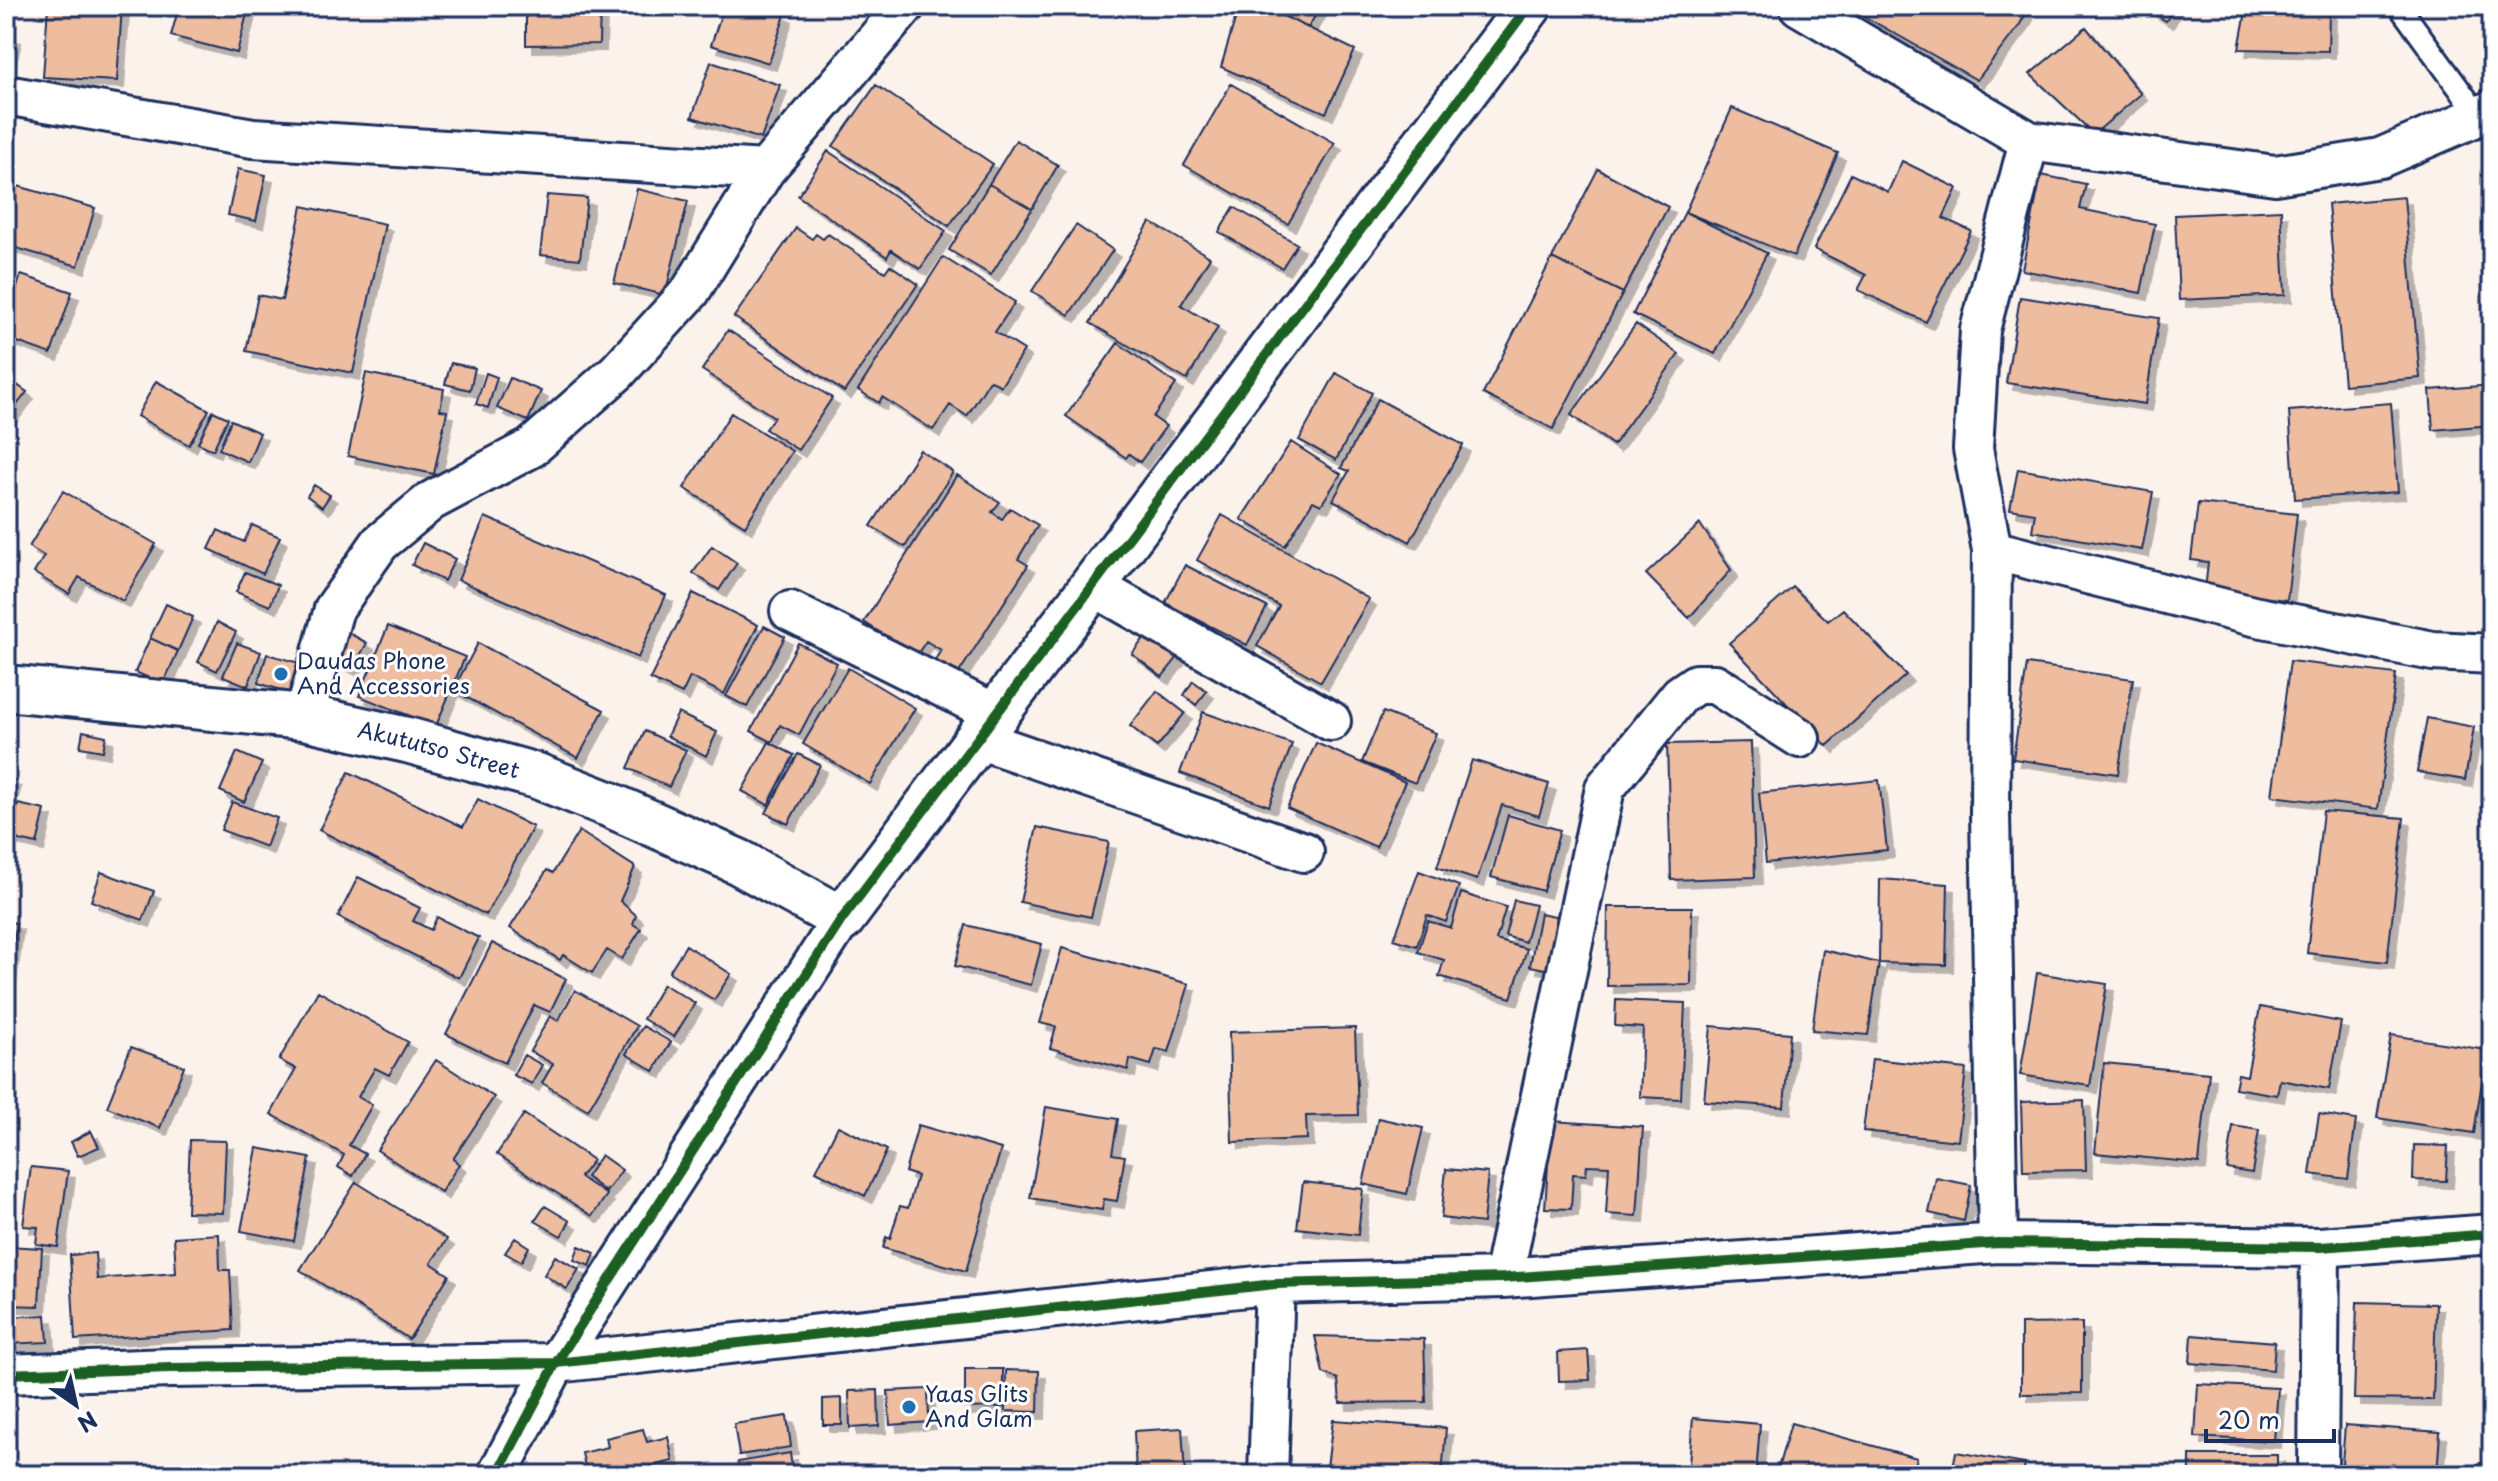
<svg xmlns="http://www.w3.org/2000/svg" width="2498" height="1481" font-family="'Playpen Sans',sans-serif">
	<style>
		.building { fill: #eebc9f; stroke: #1b2f5e; stroke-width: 2; filter: url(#shadow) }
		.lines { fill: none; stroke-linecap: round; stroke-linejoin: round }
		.lane-casing { stroke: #1b2f5e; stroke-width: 26 }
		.street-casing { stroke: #1b2f5e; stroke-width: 44 }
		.secondary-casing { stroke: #1b2f5e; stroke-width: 50 }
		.lane { stroke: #fff; stroke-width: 20 }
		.street { stroke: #fff; stroke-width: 38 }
		.secondary { stroke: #fff; stroke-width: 44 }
		.cycleway-casing { stroke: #fff; stroke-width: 15 }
		.cycleway { stroke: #1b5e20; stroke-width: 10 }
		.poi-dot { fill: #1f6fb2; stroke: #fff; stroke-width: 3 }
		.labels { text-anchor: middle; stroke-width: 6; stroke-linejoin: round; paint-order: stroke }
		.poi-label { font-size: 22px; fill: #1b2f5e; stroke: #fff; text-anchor: start }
		.street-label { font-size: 22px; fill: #1b2f5e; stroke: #fff }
	</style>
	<defs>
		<filter id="shadow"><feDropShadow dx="7" dy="7" stdDeviation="0" flood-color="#0004"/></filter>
	</defs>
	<rect width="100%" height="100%" fill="#fcf2ec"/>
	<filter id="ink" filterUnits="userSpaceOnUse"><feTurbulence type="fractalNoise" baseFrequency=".0125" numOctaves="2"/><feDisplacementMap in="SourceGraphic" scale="16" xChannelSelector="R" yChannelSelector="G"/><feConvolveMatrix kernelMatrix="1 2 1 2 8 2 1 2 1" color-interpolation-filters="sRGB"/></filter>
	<g filter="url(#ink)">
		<path class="building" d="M48,6H122L117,81L43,77Z
			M179,6H249L237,53L171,36Z
			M526,6H600L599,44L526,45Z
			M724,6H758L785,15L769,63L711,45Z
			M1239,6H1263L1355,50L1326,113L1221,67Z
			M1263,6H1321L1308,28Z
			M1846,6H2030L2019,26L1977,80Z
			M2143,6H2175L2166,21Z
			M2247,6H2304L2329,11L2328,51L2239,49Z
			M2086,27L2141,94L2094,134L2030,74Z
			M6,34L14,36L6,71Z
			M711,62L780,85L761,139L692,117Z
			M1231,84L1335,143L1288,224L1184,165Z
			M876,85L993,164L949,226L833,146Z
			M1732,108L1838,153L1794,256L1685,212Z
			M1016,140L1058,165L1032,209L989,184Z
			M828,151L946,231L920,269L891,250L887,257L798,196Z
			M1902,161L1957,188L1943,218L1971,231L1926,322L1858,290L1866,275L1814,249L1851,174L1888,192Z
			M238,169L266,175L256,221L228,215Z
			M1598,169L1668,207L1623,293L1552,258Z
			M2041,175L2086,184L2080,209L2155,224L2141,293L2022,270Z
			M7,183L95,208L78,266L6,245Z
			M989,184L1032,209L991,275L949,250Z
			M637,189L688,201L665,295L614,283Z
			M547,195L587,198L580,259L540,255Z
			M2404,197L2420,378L2344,385L2328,204Z
			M302,206L385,224L353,373L246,351L258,295L282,300Z
			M1234,207L1297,244L1282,268L1219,232Z
			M2281,210L2285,295L2179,300L2175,215Z
			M1685,212L1767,253L1715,354L1633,314Z
			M1150,222L1210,257L1181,305L1218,327L1187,380L1090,323Z
			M1076,225L1113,250L1069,315L1032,291Z
			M796,228L812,239L816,234L823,239L828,234L885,272L890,265L918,284L844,392L734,317Z
			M943,257L1015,302L995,332L1024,350L1001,386L990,380L967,416L950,405L933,430L882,397L879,403L858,390Z
			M1552,258L1623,293L1553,429L1483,394Z
			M21,275L72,292L51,354L6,338V320Z
			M2020,297L2159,318L2145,404L2006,383Z
			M1636,324L1679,354L1613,445L1571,415Z
			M728,330L832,398L798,450L765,429L774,417L702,370Z
			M1118,343L1176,384L1153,417L1166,426L1140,462L1129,454L1126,458L1066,416Z
			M451,363L475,368L470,390L445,384Z
			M366,373L444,389L440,410L447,411L434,474L348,456Z
			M486,373L497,377L488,408L476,404Z
			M1336,373L1372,393L1336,460L1299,440Z
			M6,377L27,392L6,419Z
			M510,378L541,391L528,421L497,408Z
			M156,381L209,410L189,445L137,416Z
			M2492,385V425L2433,430L2430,390Z
			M1378,399L1463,445L1410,542L1333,500L1349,471L1341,468Z
			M2391,403L2398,492L2295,499L2289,411Z
			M213,411L228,418L213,450L198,443Z
			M731,413L792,451L745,526L684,488Z
			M231,420L260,433L248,462L219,449Z
			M1291,442L1341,474L1321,505L1313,501L1285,546L1241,519Z
			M920,450L953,472L905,547L871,526Z
			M2018,469L2153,492L2142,550L2032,531L2035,513L2010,509Z
			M957,475L1000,502L992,512L1002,519L1010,508L1038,525L1018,559L1028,565L955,679L932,665L941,650L926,641L916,656L864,622Z
			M314,485L330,495L322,507L307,496Z
			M63,491L156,544L123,601L79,577L69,594L34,573L44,556L29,547Z
			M2198,503L2297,514L2287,600L2205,591L2208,562L2191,560Z
			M1222,515L1369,599L1321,682L1257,646L1279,606L1197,560Z
			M485,517L666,595L638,658L458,580Z
			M1700,524L1731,570L1689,618L1646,574Z
			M252,525L280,537L263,574L209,549L218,530L244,542Z
			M423,543L455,559L444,581L412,565Z
			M712,546L737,563L719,590L693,573Z
			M1185,565L1267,607L1247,645L1165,603Z
			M245,572L278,585L270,606L236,592Z
			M1793,587L1828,621L1843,609L1906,675L1827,746L1729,643Z
			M693,593L758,625L724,694L690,677L682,694L650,679Z
			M166,604L193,617L178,651L150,638Z
			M217,622L236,632L217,671L198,662Z
			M388,626L465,657L436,726L359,696Z
			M764,626L785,637L747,707L726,696Z
			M347,632L367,643L352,670L332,659Z
			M1148,633L1178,657L1162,677L1132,654Z
			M150,638L178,651L163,684L135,672Z
			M237,643L261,652L248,686L223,676Z
			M478,643L604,710L578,758L453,690Z
			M798,643L837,663L799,735L780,725L772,742L751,731Z
			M267,654L303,664L295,694L258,683Z
			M2290,661L2396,674L2378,809L2272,796Z
			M2027,664L2133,679L2118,774L2013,759Z
			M848,668L915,708L870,784L803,744Z
			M1193,681L1207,691L1196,705L1184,695Z
			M1157,691L1185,713L1157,747L1130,726Z
			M1203,712L1292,744L1269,806L1180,773Z
			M1383,712L1436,733L1415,783L1362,762Z
			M678,713L717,732L706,756L667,736Z
			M2427,718L2474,727L2465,780L2417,772Z
			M83,731L106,736L103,751L80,747Z
			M645,731L686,750L669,787L628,768Z
			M769,742L794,755L768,805L742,791Z
			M1751,742L1755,877L1671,880L1667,744Z
			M1316,743L1405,782L1376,847L1287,808Z
			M237,752L262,763L244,802L220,791Z
			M798,754L820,765L788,824L766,813Z
			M1472,760L1549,784L1539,816L1502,805L1477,880L1437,867Z
			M349,772L463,827L478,799L533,827L486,915L319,830Z
			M6,778L14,780L6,808Z
			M1879,780L1887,850L1766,863L1759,793Z
			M232,802L277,818L266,847L221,830Z
			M18,804L45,810L37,844L10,838Z
			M2323,811L2404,818L2387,962L2307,953Z
			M1508,815L1560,830L1543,891L1491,877Z
			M1037,827L1109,842L1091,917L1020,902Z
			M579,831L635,867L620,901L636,915L633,924L641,929L622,959L607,950L592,973L563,955L560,960L510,928L547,870L553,873Z
			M1419,871L1459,886L1446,922L1427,915L1417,946L1394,939Z
			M101,872L154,891L143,920L91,901Z
			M358,877L420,908L413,921L431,930L437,917L479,938L459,978L338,917Z
			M1880,879L1948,884L1946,965L1879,963Z
			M1461,893L1506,907L1496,940L1527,949L1511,998L1439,976L1444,960L1418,952L1428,921L1451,928Z
			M1514,900L1535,905L1525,942L1505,936Z
			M1608,907H1692L1691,985L1607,986Z
			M1540,913L1560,917L1550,970L1530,966Z
			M6,921L16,923L6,1000Z
			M966,925L1042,944L1031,985L955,966Z
			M492,943L566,979L550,1012L534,1005L505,1063L446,1034Z
			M686,945L731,974L714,1000L669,972Z
			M1062,948L1189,984L1169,1052L1156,1049L1151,1065L1130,1059L1128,1070L1050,1048L1056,1027L1040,1023Z
			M1823,950L1879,963L1868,1035L1812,1030Z
			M2037,973L2107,984L2090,1086L2020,1075Z
			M663,984L695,1003L674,1037L643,1019Z
			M575,990L637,1026L588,1110L542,1083L553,1064L530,1051L550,1016L558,1021Z
			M318,991L408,1042L389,1075L375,1068L358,1097L372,1105L349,1145L365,1154L353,1176L338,1167L344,1155L271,1114L296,1069L279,1060Z
			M1616,1000L1685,1003L1681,1099L1640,1097L1643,1028L1615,1026Z
			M2260,1007L2341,1022L2329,1089L2280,1080L2277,1095L2235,1088L2238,1074L2247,1076Z
			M643,1026L671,1042L654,1071L626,1054Z
			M1711,1026L1790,1033L1784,1107L1704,1101Z
			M1355,1028L1358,1115L1306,1116L1307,1139L1232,1142L1229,1032Z
			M2391,1035L2487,1050L2474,1133L2377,1118Z
			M131,1047L184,1066L160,1128L107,1107Z
			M524,1055L542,1065L532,1084L513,1075Z
			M1872,1059L1966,1069L1958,1141L1863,1131Z
			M436,1060L494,1097L453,1159L459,1164L441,1192L377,1150Z
			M2104,1063L2209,1073L2199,1163L2095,1153Z
			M2084,1100L2086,1170L2023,1171L2021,1102Z
			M1046,1107L1118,1119L1112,1154L1125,1156L1117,1201L1104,1199L1102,1210L1030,1198Z
			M524,1114L593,1160L580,1177L607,1195L592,1216L497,1154Z
			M2319,1114L2356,1120L2348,1179L2310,1174Z
			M1378,1118L1423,1128L1407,1194L1363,1184Z
			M1551,1121L1643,1127L1637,1216L1606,1214L1609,1166L1587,1165L1586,1175L1573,1174L1571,1209L1545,1208Z
			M918,1125L1001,1149L966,1271L883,1248L886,1237L890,1239L900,1206L908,1208L917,1176L905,1172Z
			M838,1126L887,1150L865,1196L816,1171Z
			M2233,1126L2259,1130L2252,1173L2227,1169Z
			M91,1131L99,1147L78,1156L71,1142Z
			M190,1140L226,1141L223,1213L187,1212Z
			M2414,1145L2448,1146L2446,1181L2413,1180Z
			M257,1148L310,1158L294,1241L241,1231Z
			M601,1155L622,1170L606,1192L586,1177Z
			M31,1167L68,1171L58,1247L36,1244L38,1227L23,1226Z
			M1446,1169L1488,1173L1483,1223L1441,1218Z
			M1936,1178L1971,1185L1964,1221L1929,1213Z
			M356,1182L447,1239L431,1263L449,1275L409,1339L300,1270Z
			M1303,1182L1363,1189L1358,1235L1297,1228Z
			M545,1206L570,1221L561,1236L535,1221Z
			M219,1234L220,1270H230L233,1330L75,1340L70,1255L95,1253L97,1279L176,1273L174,1237Z
			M515,1238L529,1247L521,1262L505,1253Z
			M6,1246L42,1248L39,1306L6,1305Z
			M579,1246L595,1253L590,1266L574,1260Z
			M555,1256L579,1269L567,1289L544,1275Z
			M2357,1302L2436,1304L2433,1400L2354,1399Z
			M46,1315L48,1342L6,1344V1317Z
			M2082,1323V1393L2021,1394V1324Z
			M2192,1335L2275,1342L2273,1370L2190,1363Z
			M1315,1336L1424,1339L1426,1402L1340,1403L1338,1379L1323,1373Z
			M1588,1350L1590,1380L1559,1381L1558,1352Z
			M965,1369H1003V1407L965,1408Z
			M1006,1370L1039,1371L1038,1412L1005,1411Z
			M2198,1384L2278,1388L2274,1441L2195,1437Z
			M928,1389L929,1422L890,1425L888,1391Z
			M878,1390L879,1426L850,1428L849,1391Z
			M842,1398V1425H823V1399Z
			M787,1416L791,1447L739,1455L734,1424Z
			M1693,1418L1760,1424L1756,1475H1688Z
			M1333,1420L1446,1428L1442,1475H1326Z
			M1791,1423L1917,1458L1912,1475H1776Z
			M2345,1425L2440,1432L2437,1475H2341Z
			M1182,1428L1185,1475H1136L1134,1431Z
			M643,1429L647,1442L668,1437L673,1461L648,1467L650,1475H587L582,1453L608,1447L606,1438Z
			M1956,1452L2025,1464L2023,1475H1938L1939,1470L1952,1472Z
			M790,1453L793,1475H740L738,1462Z
			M2190,1455H2277V1475H2190Z
			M2492,1461V1475H2479L2477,1464Z"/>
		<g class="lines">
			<g class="lane-casing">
				<path id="lane" d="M2399,6L2479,116"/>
			</g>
			<g class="street-casing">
				<path id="street" d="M1799,6L2029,141L2275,175L2380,158L2492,110
					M6,95L253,138L765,170
					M1992,550L2253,616L2433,651L2492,654
					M1093,586L1331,721
					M790,611L996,714
					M304,717L334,609L380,543L431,501L531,448L617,372L690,292L765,170L905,6
					M978,739L1304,852
					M1998,1243L1990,813L1992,550L1973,449L1980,330L2029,141
					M1503,1278L1605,788L1680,695L1696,684H1715L1800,738
					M6,1374L170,1368L556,1363L1275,1284L1503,1278L1998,1243L2320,1247L2492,1234
					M497,1475L556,1363L842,919
					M1268,1475L1275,1284
					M2318,1475L2320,1247"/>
			</g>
			<g class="secondary-casing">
				<g id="secondary">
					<path id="s1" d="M6,688L304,717L407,740L537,776L608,804L739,862L842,919L1529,6"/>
				</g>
			</g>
			<use href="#lane" class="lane"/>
			<use href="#street" class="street"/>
			<use href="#secondary" class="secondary"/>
			<g class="cycleway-casing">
				<path id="cycleway" d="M6,1374L170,1368L556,1363L1275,1284L1503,1278L1998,1243L2320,1247L2492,1234
					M497,1475L556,1363L842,919L1529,6"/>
			</g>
			<use href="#cycleway" class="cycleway"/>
		</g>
	</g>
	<g class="poi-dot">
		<circle cx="281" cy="674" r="8"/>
		<circle cx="909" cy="1407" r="8"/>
	</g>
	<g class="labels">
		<g class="poi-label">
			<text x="297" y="669">Daudas Phone<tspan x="297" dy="25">And Accessories</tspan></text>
			<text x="925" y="1402">Yaas Glits<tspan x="925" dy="25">And Glam</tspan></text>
		</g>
		<g class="street-label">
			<text dy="8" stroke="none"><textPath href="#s1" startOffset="438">Akututso Street</textPath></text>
		</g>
	</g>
	<rect width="2498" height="1481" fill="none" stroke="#fff" stroke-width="32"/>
	<rect x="16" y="16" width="2466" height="1449" fill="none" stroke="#1b2f5e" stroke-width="3" filter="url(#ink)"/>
	<g transform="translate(76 1405) rotate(146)" stroke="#ffffff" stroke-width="6" paint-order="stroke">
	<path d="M0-6L14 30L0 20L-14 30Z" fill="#1b2f5e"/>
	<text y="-12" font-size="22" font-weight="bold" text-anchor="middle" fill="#1b2f5e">N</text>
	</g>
	<path d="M2206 1429v12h128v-12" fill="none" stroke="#1b2f5e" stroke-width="4"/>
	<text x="2218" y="1429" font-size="24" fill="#1b2f5e" stroke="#ffffff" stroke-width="6" paint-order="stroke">20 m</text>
</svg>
